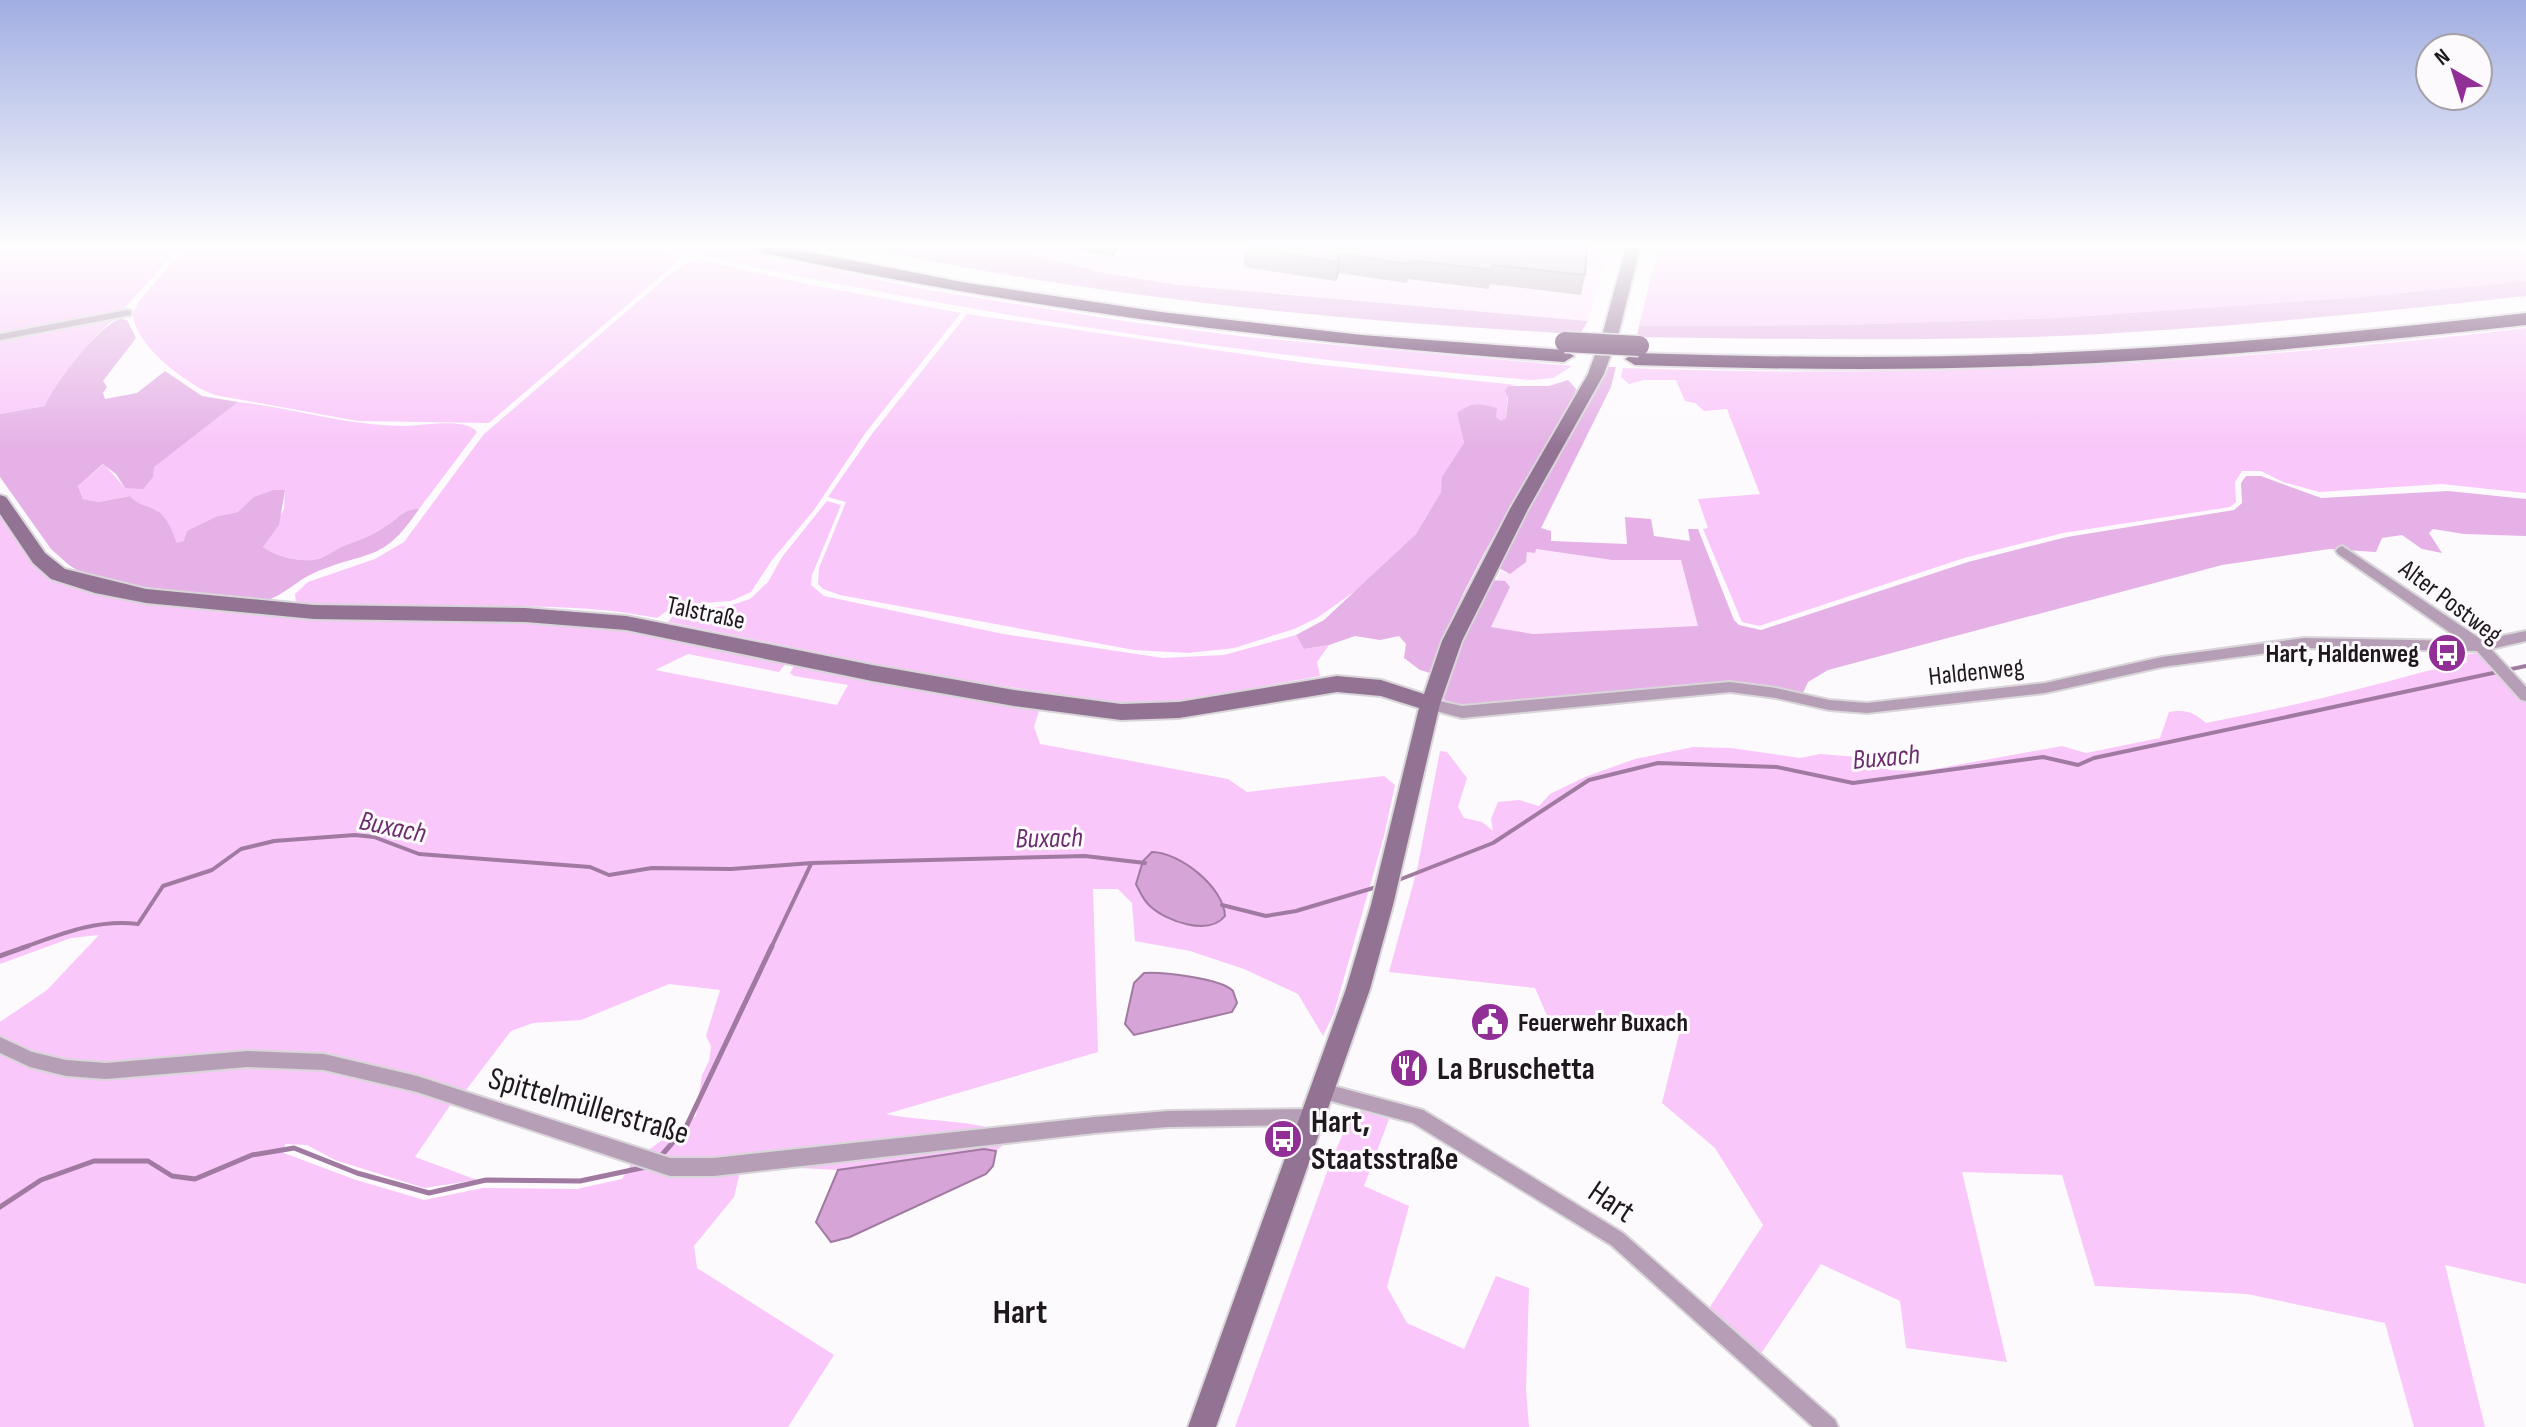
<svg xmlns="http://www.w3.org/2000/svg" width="2526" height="1427" font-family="'Sofia Sans Condensed',sans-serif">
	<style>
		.built { fill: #fee6ff }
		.green { fill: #f9c7f9; fill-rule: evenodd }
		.forest { fill: #e5b1e6 }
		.water { fill: #d7a4d8; stroke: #a07aa0; stroke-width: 2 }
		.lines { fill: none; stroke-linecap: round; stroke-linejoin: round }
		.stream-far1 { stroke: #a07aa0; stroke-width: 4 }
		.stream { stroke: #a07aa0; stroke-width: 5 }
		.street-casing { stroke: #d9d6d9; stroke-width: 4 }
		.secondary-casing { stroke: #d9d6d9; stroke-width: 4 }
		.highway-casing { stroke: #d9d6d9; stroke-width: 4 }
		.street { fill: #b69fb6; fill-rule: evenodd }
		.secondary { fill: #937394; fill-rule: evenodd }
		.highway { fill: #653866; fill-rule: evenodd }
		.highway-bridge-casing { stroke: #d9d6d9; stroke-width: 23; stroke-linecap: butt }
		.highway-bridge { stroke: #653866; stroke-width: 20 }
		.wall { fill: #b0a1b0 }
		.shaded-wall { fill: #908390 }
		.building { fill: #cdbbcd; stroke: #908390; stroke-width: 2 }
		.labels { text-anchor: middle; stroke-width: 6; stroke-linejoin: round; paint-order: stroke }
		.street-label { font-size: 26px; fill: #1f191f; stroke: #fdfafd }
		.poi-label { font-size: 26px; font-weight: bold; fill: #1f191f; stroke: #fdfafd; text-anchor: end }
		.water-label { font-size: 28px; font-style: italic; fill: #6a2e6d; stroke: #fdfafd }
		.near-poi-label { font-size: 32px; font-weight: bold; fill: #1f191f; stroke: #fdfafd; text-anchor: start }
		.near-street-label { font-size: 32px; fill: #1f191f; stroke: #fdfafd }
		.near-neighbourhood-label { font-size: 34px; font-weight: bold; fill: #1f191f; stroke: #fdfafd }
	</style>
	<rect width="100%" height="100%" fill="#fdfafd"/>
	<path class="built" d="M1008,248H1610L1588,321L1177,285L1104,273Z
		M1535,549L1612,560H1681L1699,627L1532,634L1491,627L1510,587L1497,580L1501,571L1506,574L1527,552Z"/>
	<path class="green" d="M0,248H179L121,312L0,335Z
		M184,248H649L678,255L681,259L489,423L358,421L215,395C187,385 133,344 133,313L140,300Z
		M665,248H731L923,289L1130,322L1247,337L1572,366L1553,378L1531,380C1239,355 952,312 665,248Z
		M1658,248H2526V281L2348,298L2057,318L1838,325L1639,326Z
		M702,260L812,285L961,313L866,432L814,510L772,560L751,592L731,601L675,605L657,618C539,594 416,617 296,603L295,594L308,582L375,559L404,542L484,434L676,269L688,262Z
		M967,314L1312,364L1517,385L1508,386L1506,418L1501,422L1496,417L1459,421L1464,443L1443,477L1441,492L1416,534L1358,589L1317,618L1294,629L1234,648L1188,653L1134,650L840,595L823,589L818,584L819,568L846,502L828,497L872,434Z
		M114,320C97,329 53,387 45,406L0,414V338Z
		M2526,328V493L2442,484L2319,492L2283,482L2261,471H2242L2235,482L2236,502L2230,507L2063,533L1964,558L1759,626L1742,622L1703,529L1708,528L1698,499L1760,494L1727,409L1704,411L1695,403L1685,401L1676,380H1644L1629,384L1621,377L1623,368C1924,379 2226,364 2526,328Z
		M238,402C294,408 347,426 405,426C423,426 465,417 477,432L419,509C404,508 398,519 386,526C372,536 357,541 341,547C333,551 326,557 318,559C301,563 277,557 263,547L284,509L285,490L238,512L218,516L185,541L177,543L157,510L137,504L130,496L99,502L83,499L78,486L104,464L125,488Z
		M827,501L841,505L812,575L811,585L824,596L1003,634L1163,658L1224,655L1296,635L1304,649L1329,645L1317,662L1320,676L1176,702L1116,703L929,675L668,622L678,610L729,606L750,599L768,582L782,557Z
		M0,509L44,570L55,578L99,593L287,616L590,625L640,631L787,662L779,672L688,654L655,670L837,705L848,685L794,676L790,673L795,664L1040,708L1034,727L1040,744L1228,779L1247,792L1384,776L1395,785L1384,836L1334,1013L1323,1036L1298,994L1244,969L1190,951L1135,941L1132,903L1118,889H1093L1098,1052L886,1114C924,1122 964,1119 1002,1131V1146L996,1151L984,1149L838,1170L798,1168L740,1172L734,1197L694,1246L697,1268L834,1355L788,1427H0V1022L47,990L99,935L71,938L0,964ZM1152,852C1179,852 1224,887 1225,916C1201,946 1104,904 1152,852ZM669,984L720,990L706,1036L711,1046L709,1061L702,1075L696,1116L633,1161L622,1179L577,1189L483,1188L424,1200L353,1179L284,1153L285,1144L307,1145L335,1160L424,1188L477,1180L415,1157L453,1101C395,1088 341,1066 281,1064C196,1060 110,1095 27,1063L37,1055C121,1075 201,1053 286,1054C346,1055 406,1076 463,1094L511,1031L533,1023L581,1020Z
		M2477,653L2482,655L2526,702V1284L2445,1265L2485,1427H2414L2385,1323L2247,1294L2095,1286L2062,1175L1962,1172L2007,1362L1906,1348L1900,1301L1821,1264L1758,1358L1708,1310L1763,1225L1715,1148L1662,1103L1682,1022L1548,1018L1535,988L1389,972L1417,870L1440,751L1447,752L1467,778L1458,807L1464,818L1482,822L1493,831L1491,819L1498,802L1519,800L1539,806L1550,794L1585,777L1635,759L1693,747L1731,748L1800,758L1820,754L1858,757L1874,759L1889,770L1924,771L2062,746L2086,753L2160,738L2169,712C2185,709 2194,712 2206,723C2279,709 2351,692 2423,672C2437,668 2452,667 2466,663L2468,654Z
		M1359,1110L1389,1119L1364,1186L1409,1206L1387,1287L1407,1323L1464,1349L1496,1276L1529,1288L1526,1390L1529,1427H1235L1331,1161L1347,1125Z"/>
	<path class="forest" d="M866,248H1008L1104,273L1177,285L1588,321L1580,334C1341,321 1101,298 866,248Z
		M2526,281V296C2361,314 2197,331 2031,337C1900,341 1769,339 1637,337L1639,326L1838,325L2057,318L2348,298Z
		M121,319L127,320L136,338L103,381L107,387L103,393L105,399L137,393L165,371L202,396L238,402L154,467L153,477L143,489L125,488L116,474L103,464L78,486L83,499L99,502L130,496C138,505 144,505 154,509C167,515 172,531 177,543L184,541L187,531L218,516L238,512L254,497L274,490H285L279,525L263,547C277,557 301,563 318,559C326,557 333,551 341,547C357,541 372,536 386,526C398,519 404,508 419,509C381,565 369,549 314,573C297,580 282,597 264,601L119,584L83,574L69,565L51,549L0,477V414L45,406C53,386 101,322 121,319Z
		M1605,367H1616L1611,387L1541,528L1551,531V541L1627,544L1625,517L1651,519L1654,536L1690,541L1688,529H1698L1734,620L1739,625L1761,630L1968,562L2067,537L2234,510L2242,503L2241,483L2246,476H2261L2321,498L2448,491L2526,499V536L2464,534L2433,529L2429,533L2442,553L2422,549L2402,535L2382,538L2376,552L2329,549L2222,565L1828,670L1808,682L1802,695L1775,688L1463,707L1448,703L1443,698L1445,691L1467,627L1492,580L1505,581L1510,587L1491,627L1533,634L1698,626L1681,560H1612L1536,549L1535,553L1527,552L1526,562L1510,574L1499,568L1501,556Z
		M1568,380L1576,389L1574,399C1523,488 1464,575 1430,673L1420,670L1404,658L1406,644L1399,636L1380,640L1355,636L1329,645L1304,649L1296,635L1324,620L1416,534L1441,492L1442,477L1464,443L1457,413C1471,402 1480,403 1497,408L1496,417L1501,421L1506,418L1508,398L1505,391L1508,386H1549Z"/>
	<path class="water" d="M1152,852C1179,852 1224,887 1225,916C1209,936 1167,922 1150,906C1143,900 1140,892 1136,884L1143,861Z
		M1144,973C1162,972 1221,978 1233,991C1234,994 1236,1000 1237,1003L1232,1012L1134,1035L1125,1024L1134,983Z
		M984,1149L996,1151L993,1166L986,1174L850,1237L831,1242L816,1222L838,1170Z"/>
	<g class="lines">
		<path class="stream-far1" d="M1396,881L1493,843L1589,780L1658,763L1777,767L1853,783L2043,757L2078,765L2094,758L2526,666
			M1222,905L1266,916L1296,911L1380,886
			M22,948C61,934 96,919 138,924L163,886L212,870L241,849L274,841L355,835L374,837L419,854L590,867L609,875L652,868L731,869L812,863L1085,856L1145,863
			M771,948L811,864"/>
		<path class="stream" d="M0,956L28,946
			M661,1156L686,1127L772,946
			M0,1207L41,1180L94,1161H148L172,1176L195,1179L252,1155L294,1148L357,1173L429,1193L486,1180L580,1181L646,1167"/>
		<g class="street-casing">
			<path id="street" d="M127,310L131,311V315L0,340V334Z
				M2342,546L2482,640L2526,631V641L2491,649L2526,687V701L2521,700L2477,651L2304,648L2162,667L2045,693L1867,713L1829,710L1776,698L1730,692L1462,718L1425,708L1423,704L1425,700L1430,699L1462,706L1730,682L1776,688L1829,700L1867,703L2045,683L2162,657L2304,638L2462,641L2338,554L2336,551L2338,548Z
				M0,1037L32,1052L66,1060L106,1063L247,1051L324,1054L417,1076L670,1158H714L1095,1117L1168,1111L1313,1109L1319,1111L1322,1117L1319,1123L1313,1125L1168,1127L1095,1133L714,1176H670L417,1092L324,1070L247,1067L106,1079L66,1076L30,1067L0,1053Z
				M1322,1083L1423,1110L1623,1233L1835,1420L1838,1427H1813L1611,1245L1413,1123L1316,1097L1313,1091L1316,1085Z"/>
		</g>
		<g class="secondary-casing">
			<path id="secondary" d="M1626,248H1640L1619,332L1604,374L1528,509L1462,641L1440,704L1393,905L1370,989L1216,1427H1188L1346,989L1371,905L1419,708L1381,696L1337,692L1179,718L1121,720L1014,706L872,681L626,630L525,622L314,619L146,603L95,593L51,579L33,563L0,514V495L6,497L45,553L65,569L146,589L314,605L525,608L626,616L872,665L1014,690L1121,704L1179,702L1337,676L1381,680L1424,694L1442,641L1510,509L1588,374L1603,332Z"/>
		</g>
		<g class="highway-casing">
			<path id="highway" d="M754,248H789L962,282L1161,312L1362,335L1564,350L1574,356L1564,362C1294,343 1028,310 763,253Z
				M2526,313V325C2359,343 2192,360 2024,366C1894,371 1765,369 1635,365L1625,359L1635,353C1765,357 1894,359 2024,354C2192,348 2359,332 2526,313Z"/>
		</g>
		<use href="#street" class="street"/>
		<use href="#secondary" class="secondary"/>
		<use href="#highway" class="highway"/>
		<g class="highway-bridge-casing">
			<path id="highway-bridge" d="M1565,342L1639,346"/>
		</g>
		<use href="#highway-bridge" class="highway-bridge"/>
	</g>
	<path class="wall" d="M1070,248H1120L1112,257Z
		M1243,248H1587L1585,275L1581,295L1490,284L1489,289L1408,279L1407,283L1339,273L1336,281L1244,267Z"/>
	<path class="shaded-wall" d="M1111,248H1120L1112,257Z
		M1340,254L1339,273L1336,281L1337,262Z"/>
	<path class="building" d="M1247,248H1587L1585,275L1493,265L1491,270L1410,260L1408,264L1340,254L1337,262Z"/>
	<linearGradient id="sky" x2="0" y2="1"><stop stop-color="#a1aee2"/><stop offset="0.55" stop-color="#fefdfe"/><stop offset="1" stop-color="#fefdfe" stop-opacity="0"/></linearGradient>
	<rect width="2526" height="448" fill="url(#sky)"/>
	<defs>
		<g id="bus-disc" transform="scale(2)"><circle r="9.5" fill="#912f96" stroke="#fdfafd"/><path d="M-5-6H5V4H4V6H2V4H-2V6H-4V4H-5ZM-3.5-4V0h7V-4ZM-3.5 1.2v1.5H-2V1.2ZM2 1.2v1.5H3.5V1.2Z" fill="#fff"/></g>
		<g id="civic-disc" transform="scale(2)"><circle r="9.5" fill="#912f96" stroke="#fdfafd"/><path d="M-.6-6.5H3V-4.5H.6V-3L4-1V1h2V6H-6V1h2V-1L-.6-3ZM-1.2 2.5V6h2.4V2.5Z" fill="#fff"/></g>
		<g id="restaurant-disc" transform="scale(2)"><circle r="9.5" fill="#912f96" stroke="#fdfafd"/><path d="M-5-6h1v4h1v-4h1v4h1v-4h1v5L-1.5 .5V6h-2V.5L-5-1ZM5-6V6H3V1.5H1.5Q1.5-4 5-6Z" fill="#fff"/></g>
	</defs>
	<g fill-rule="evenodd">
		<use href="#bus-disc" x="2447" y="653"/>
		<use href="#civic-disc" x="1490" y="1022"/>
		<use href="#restaurant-disc" x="1409" y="1068"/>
		<use href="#bus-disc" x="1283" y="1139"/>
	</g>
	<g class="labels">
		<g class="street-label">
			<text transform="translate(2451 601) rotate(37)" y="9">Alter Postweg</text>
			<text transform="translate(706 612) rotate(12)" y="9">Talstraße</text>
			<text transform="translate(1976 671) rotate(-6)" y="9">Haldenweg</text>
		</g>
		<g class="poi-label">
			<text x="2419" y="662">Hart, Haldenweg</text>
			<text x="1518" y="1031" text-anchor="start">Feuerwehr Buxach</text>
		</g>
		<g class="water-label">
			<text transform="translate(1886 756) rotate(-5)" y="10">Buxach</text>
			<text transform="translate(393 826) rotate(12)" y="10">Buxach</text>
			<text transform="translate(1049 837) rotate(-1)" y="10">Buxach</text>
		</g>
		<g class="near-poi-label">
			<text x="1437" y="1079">La Bruschetta</text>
			<text x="1311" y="1132">Hart,<tspan x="1311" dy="37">Staatsstraße</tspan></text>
		</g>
		<g class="near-street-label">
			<text transform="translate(589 1105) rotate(16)" y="11">Spittelmüllerstraße</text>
			<text transform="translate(1612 1201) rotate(34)" y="11">Hart</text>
		</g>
		<g class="near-neighbourhood-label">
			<text x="1020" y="1323">Hart</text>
		</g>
	</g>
	<g transform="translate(2454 72) rotate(321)"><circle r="38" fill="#fdfafd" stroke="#a4a0a4" stroke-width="2"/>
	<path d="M0-6L14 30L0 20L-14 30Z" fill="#912f96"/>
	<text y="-12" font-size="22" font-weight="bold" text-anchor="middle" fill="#1f191f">N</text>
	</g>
</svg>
